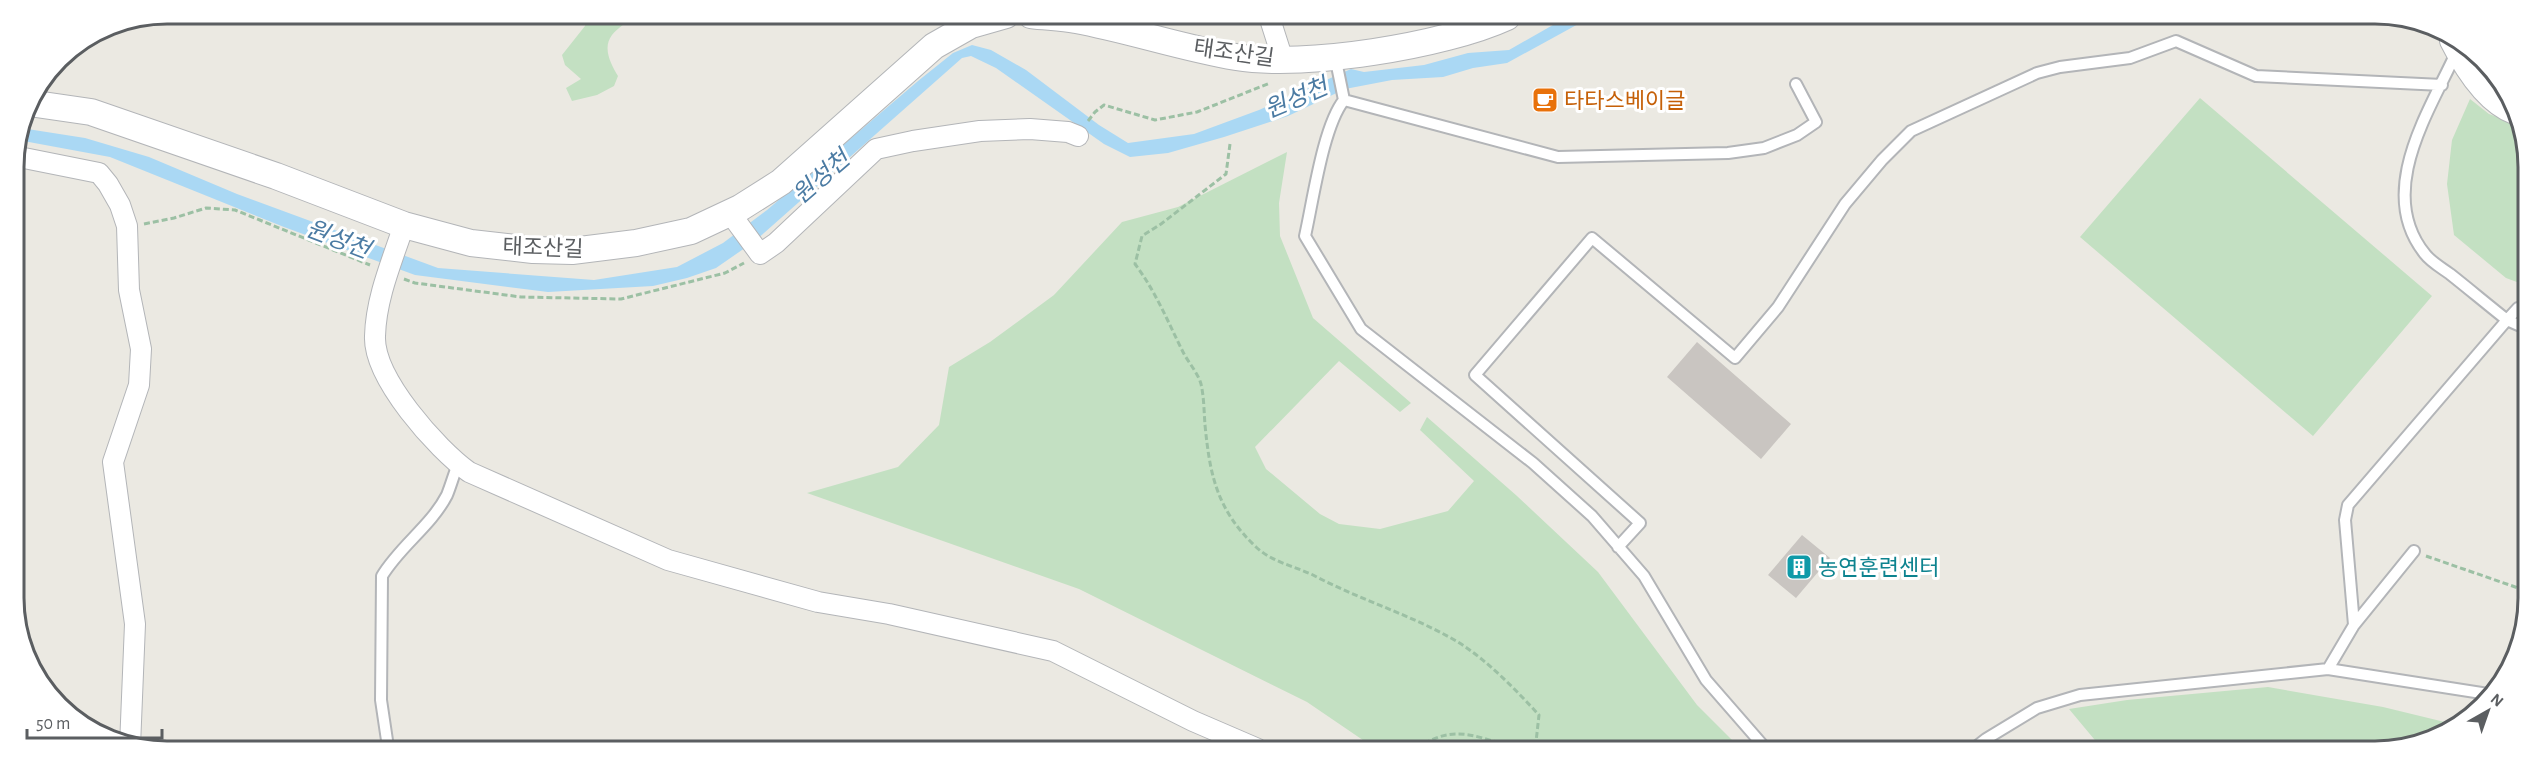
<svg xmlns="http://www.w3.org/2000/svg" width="2542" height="765" font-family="'Alegreya Sans','Noto Sans KR',sans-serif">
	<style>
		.green { fill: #c3e0c2 }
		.water { fill: #aad8f4 }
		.building { fill: #c9c5c1 }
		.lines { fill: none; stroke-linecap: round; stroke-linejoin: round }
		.service-casing { stroke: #b3b5b8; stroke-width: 14 }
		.minor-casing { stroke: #b3b5b8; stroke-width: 22 }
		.tertiary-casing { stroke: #b3b5b8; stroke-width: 28 }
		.path { stroke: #9cc0a4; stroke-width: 3; stroke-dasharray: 6 3; stroke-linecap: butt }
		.service { stroke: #fff; stroke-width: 10 }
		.minor { stroke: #fff; stroke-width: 20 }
		.tertiary { stroke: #fff; stroke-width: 26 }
		.labels { text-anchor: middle; stroke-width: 6; stroke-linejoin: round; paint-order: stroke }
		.street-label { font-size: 22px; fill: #5b5e61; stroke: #fff }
		.food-label { font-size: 22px; fill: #c56008; stroke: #fff; text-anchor: start }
		.culture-label { font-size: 22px; fill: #0d838f; stroke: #fff; text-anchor: start }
		.water-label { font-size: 24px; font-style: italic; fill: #4b7ba3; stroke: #fff }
		.rim { fill: none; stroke: #5b5e61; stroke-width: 3 }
	</style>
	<rect width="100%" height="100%" fill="#ebe9e2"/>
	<path class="green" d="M587,14L633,15C628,23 618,27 612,35C602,48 611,64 618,76L614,86L597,95L572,101L566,88L581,79L565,65L562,55L585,26Z
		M2200,98L2432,296L2313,436L2080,237Z
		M2470,99L2489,114L2519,125L2526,138L2525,285L2506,278L2454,235L2447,184L2452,140Z
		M1287,152L1279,203L1280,236L1313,318L1411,403L1400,412L1339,361L1255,447L1266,469L1320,514L1339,524L1380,529L1448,511L1474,481L1420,430L1427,417L1517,496L1598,572L1697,705L1742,750H1616L1613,747L1580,748L1581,749H1376L1307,702L1079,589L807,493L898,467L939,425L949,367L990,342L1054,295L1122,222L1178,207Z
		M2268,687L2383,707L2457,725L2433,740L2384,751H2104L2069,709L2127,700Z"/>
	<path class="water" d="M1567,17H1591L1507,63L1473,68L1443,77L1392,80L1345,89L1288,116L1224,137L1168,153L1130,157L1104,144L996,68L971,56L962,58L755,241L716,268L687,278L653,286L548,292L415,275L284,227L110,157L18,140L21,128L85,138L149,157L237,194L438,268L594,280L677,267L723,243L767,210L918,81L953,53L972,45L991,50L1026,70L1099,125L1128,143L1194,134L1259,110L1351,69L1364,72L1424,65L1468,53L1509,50Z"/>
	<path class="building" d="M1697,342L1791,424L1761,459L1667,377Z
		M1802,535L1830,558L1796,598L1768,575Z"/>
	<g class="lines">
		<g class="service-casing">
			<path id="service" d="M1335,56L1344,100C1323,126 1313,201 1305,236L1361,329L1533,463L1592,516L1644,576L1706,680L1767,750
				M1344,100L1558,157L1728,153L1764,148L1797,135L1816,122L1796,84
				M2525,328L2507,320L2518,308L2525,307
				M1618,547L1640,523L1475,375L1592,238L1735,358L1778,307L1845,204L1882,160L1911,131L2037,73L2060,67L2130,58L2176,41L2256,76L2442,85
				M2354,625L2414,551
				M2328,669L2488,694
				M388,747L381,700L382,576C400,546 431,526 447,495C451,485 454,474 458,464
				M1972,750L1986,739L2037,708L2080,695L2328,669L2354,625L2345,520L2348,505L2507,320C2488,305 2469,289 2450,274C2442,268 2431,262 2425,254C2375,192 2429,112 2456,53"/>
		</g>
		<g class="minor-casing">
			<path id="minor" d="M1269,16L1283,60
				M2450,41C2463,67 2485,103 2514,114
				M14,156L99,173L108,184L120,205L127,226L129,290L141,349L139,385L113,462L135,624L130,746
				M730,213L760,254L776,243L876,149L913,141L980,131L1030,129L1068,132L1078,136
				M404,225C392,261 376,298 375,336C373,378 437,449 469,472L668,560L818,602L889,614L1053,651L1193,721L1258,749"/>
		</g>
		<g class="tertiary-casing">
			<path id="tertiary" d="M1031,15C1046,17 1062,17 1076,20C1130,30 1182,48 1236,57C1304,68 1444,46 1507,17
				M29,103L91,112L276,176L404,225L471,243L533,250L572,251L636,243L691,231L740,208L781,182L934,46L971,25L1006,15"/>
		</g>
		<path class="path" d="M1088,121L1095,112L1104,105L1155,120L1197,112L1270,83
			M1230,144L1226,174L1161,224L1142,236L1135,264C1156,292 1168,322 1183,352C1188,362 1198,373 1201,384C1204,397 1204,412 1205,425C1210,476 1217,510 1256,547C1272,562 1294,566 1313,575C1360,600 1412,615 1458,642C1488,661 1515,689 1539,715L1536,742L1545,749
			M144,224L174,218L206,208L235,210L370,265
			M404,279L415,283L521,297L621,299L725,273L744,263
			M2426,556L2524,590
			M1417,749C1457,719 1483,742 1524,749
			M1526,749L1536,742"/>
		<use href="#service" class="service"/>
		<use href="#minor" class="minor"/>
		<use href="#tertiary" class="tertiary"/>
	</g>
	<defs>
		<g id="cafe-square" transform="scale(1.35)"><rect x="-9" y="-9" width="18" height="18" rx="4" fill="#e8710a" stroke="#fff"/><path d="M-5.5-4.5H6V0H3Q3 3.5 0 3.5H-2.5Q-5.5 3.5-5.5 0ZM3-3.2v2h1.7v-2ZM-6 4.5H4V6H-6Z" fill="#fff"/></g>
		<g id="building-square" transform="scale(1.35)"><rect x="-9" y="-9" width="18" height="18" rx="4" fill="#0f9aa8" stroke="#fff"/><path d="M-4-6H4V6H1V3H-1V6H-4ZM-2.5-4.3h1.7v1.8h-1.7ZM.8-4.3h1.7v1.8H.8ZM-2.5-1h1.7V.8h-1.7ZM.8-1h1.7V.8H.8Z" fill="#fff"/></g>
	</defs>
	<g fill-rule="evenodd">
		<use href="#cafe-square" x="1545" y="100"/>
		<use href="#building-square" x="1799" y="567"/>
	</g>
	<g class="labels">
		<g class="street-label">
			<text transform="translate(1234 52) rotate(8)" y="8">태조산길</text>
			<text transform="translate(543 247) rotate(2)" y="8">태조산길</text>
		</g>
		<g class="food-label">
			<text x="1564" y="108">타타스베이글</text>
		</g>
		<g class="culture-label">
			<text x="1818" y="575">농연훈련센터</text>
		</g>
		<g class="water-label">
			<text transform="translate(1296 98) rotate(-23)" y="8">원성천</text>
			<text transform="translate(821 177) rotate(-41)" y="8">원성천</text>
			<text transform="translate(338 239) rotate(21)" y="8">원성천</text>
		</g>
	</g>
	<path d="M0 0H2542V765H0ZM167 24H2375A143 143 0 0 1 2518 167V598A143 143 0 0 1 2375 741H167A143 143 0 0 1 24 598V167A143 143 0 0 1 167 24Z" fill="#fff" fill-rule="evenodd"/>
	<path class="rim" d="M167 24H2375A143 143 0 0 1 2518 167V598A143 143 0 0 1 2375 741H167A143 143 0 0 1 24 598V167A143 143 0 0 1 167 24Z"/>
	<g transform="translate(2488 711) rotate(40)" stroke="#ffffff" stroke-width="4.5" paint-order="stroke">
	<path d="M0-4.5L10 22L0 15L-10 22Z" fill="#5b5e61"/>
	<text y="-9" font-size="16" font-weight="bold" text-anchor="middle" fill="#5b5e61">N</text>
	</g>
	<path d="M27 729v9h135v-9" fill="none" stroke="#5b5e61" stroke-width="3"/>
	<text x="36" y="729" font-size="18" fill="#5b5e61" stroke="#ffffff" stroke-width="4.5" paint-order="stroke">50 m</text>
</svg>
